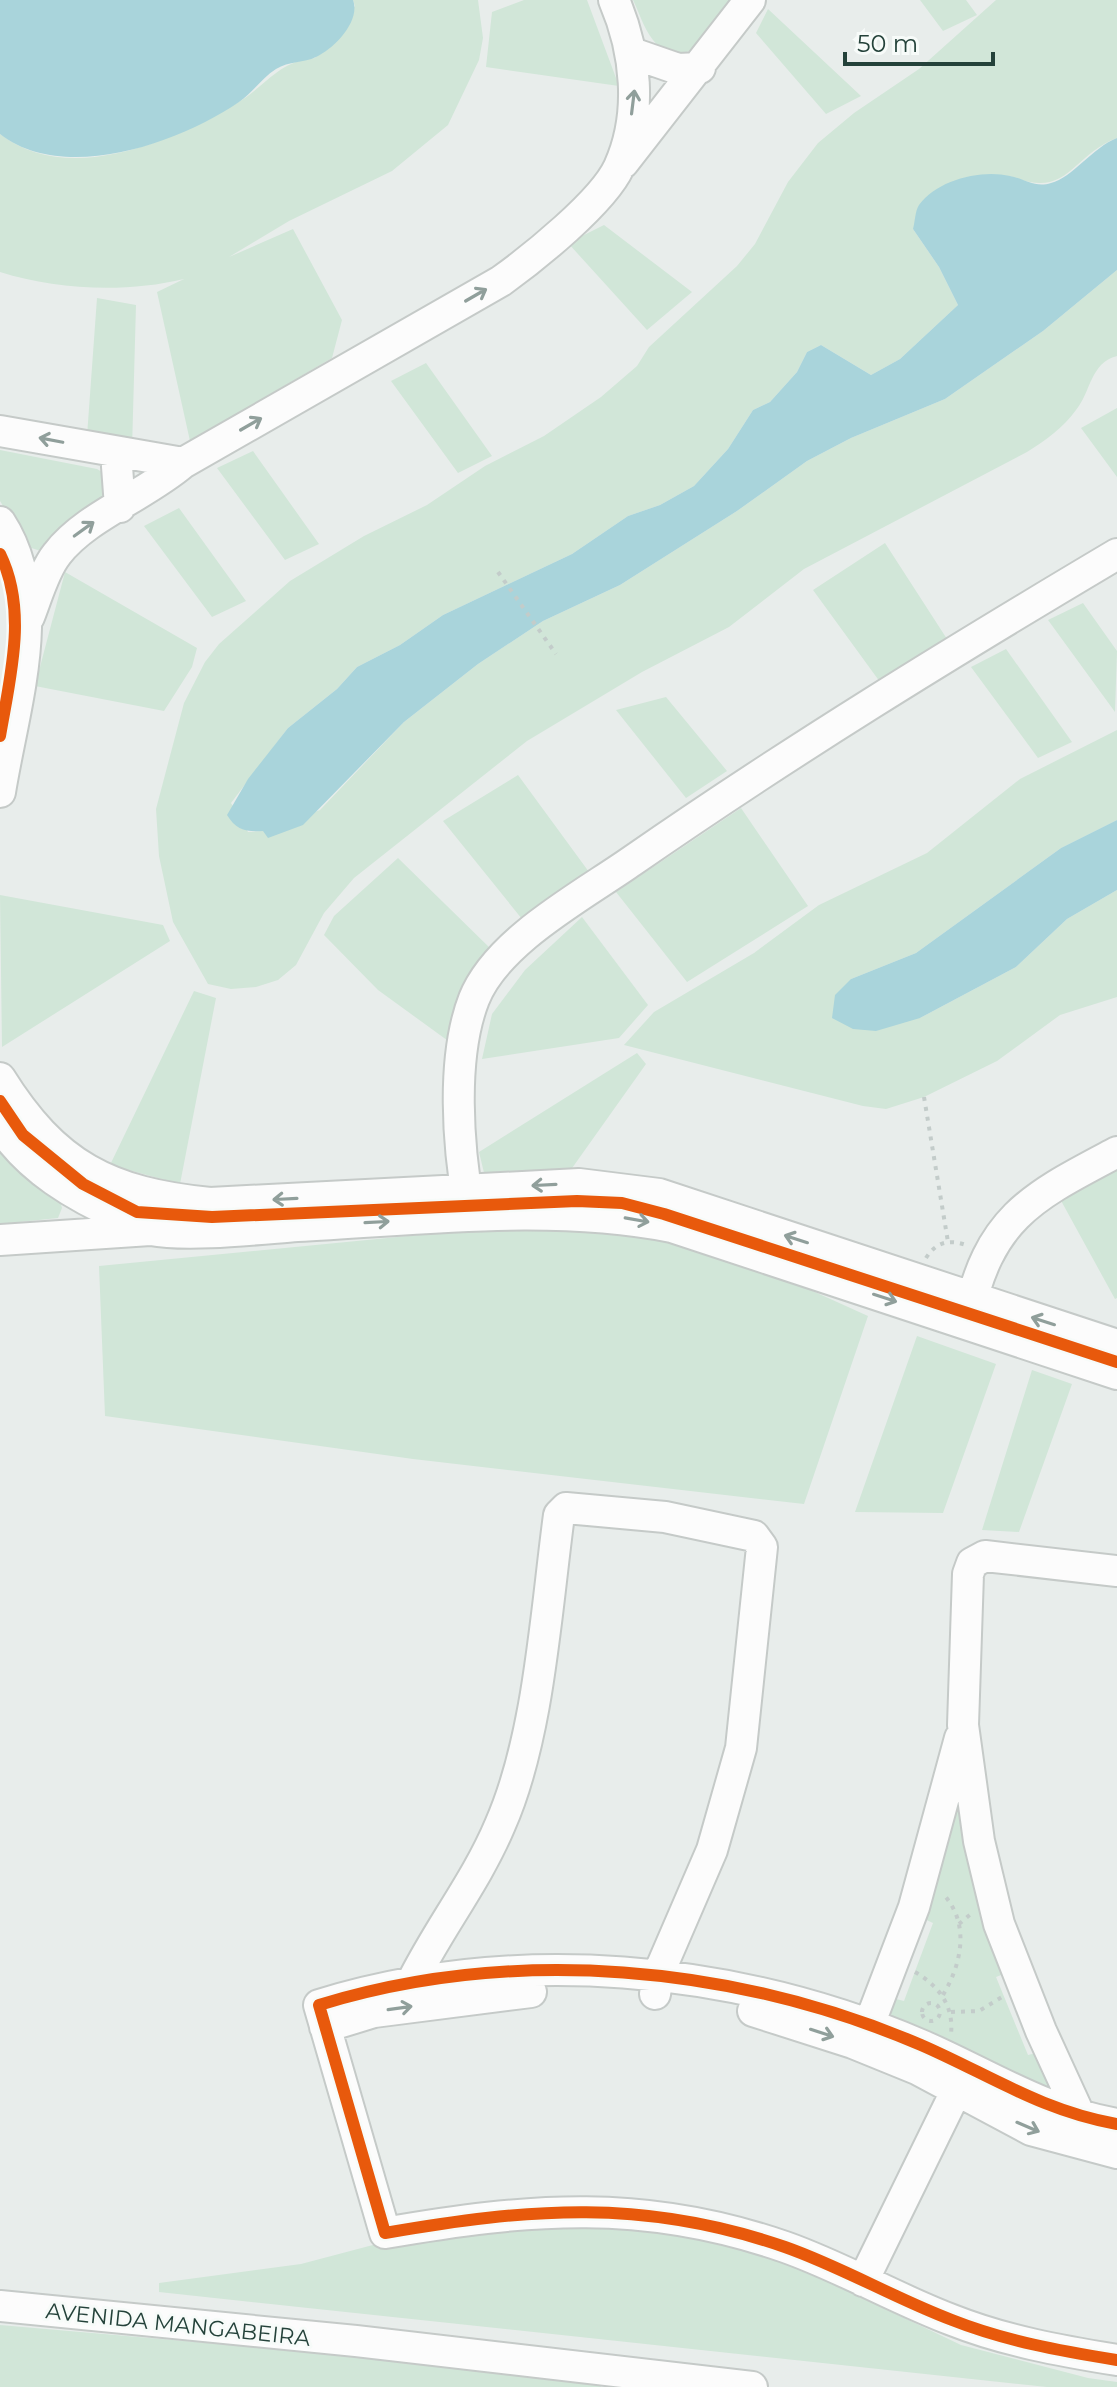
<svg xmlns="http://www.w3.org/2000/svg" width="1117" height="2387" font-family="Montserrat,sans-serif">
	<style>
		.green { fill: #d1e6d8 }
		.water { fill: #a9d4db }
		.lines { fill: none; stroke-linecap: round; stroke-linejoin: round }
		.minor-casing { stroke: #c5cac8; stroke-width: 34 }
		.path { stroke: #c3ccca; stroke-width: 4; stroke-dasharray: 4 6; stroke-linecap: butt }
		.minor { stroke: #fcfcfc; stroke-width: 30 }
		.cycleway-casing { stroke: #f7fbf9; stroke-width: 17 }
		.cycleway { stroke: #e8590c; stroke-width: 12 }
		.oneway { stroke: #909f9b }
		.labels { text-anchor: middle; stroke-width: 6; stroke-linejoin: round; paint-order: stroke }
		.street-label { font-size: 22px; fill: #24423a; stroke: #f7fbf9 }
	</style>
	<rect width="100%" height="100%" fill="#e8edeb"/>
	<path class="green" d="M353,0H478L483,38L479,60L448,125L392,171L289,221L229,257L293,229L342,320L332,358L190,441L157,292L184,279C126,293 57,290 0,272V134C69,187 172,141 237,103C266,86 278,61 315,58L355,6Z
		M524,0H587L619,86L486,67L492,12Z
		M633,0H739C720,22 684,81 653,40C644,29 639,12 633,0Z
		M920,0H966L977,15L943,31Z
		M996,0H1117V138C1070,156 1069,200 1010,176L913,229L939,267L958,305L900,359L871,375L821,345L807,352L797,372L770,402L753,410L728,449L694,486L660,505L628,516L572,554L443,615L400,645L357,667L337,689L288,728L231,803L248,832L263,831L320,810L404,722L478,664L543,621L620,585L737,511L807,461L851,438L945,399L1043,331L1117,270V356C1090,363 1091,392 1076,410C1063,428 1046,440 1027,452L804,569L729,627L642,672L527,741L354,878L324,913L296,965L278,980L256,987L231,989L208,984L173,922L159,856L156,809L184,703L205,662L219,644L290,581L364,536L427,505L485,466L544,436L601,397L637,366L649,347L737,266L755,244L788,182L818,143L854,113L919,69Z
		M768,9L861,96L826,114L756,33Z
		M604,225L692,292L647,330L568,243Z
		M97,298L136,305L132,449L87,436Z
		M426,363L492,456L458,473L391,381Z
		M1117,408V477L1081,428Z
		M0,450L97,469L102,472L108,496L41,551L28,547L0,501Z
		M253,451L319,544L285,560L217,468Z
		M179,508L246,601L212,617L144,526Z
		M885,543L947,639L880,682L813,590Z
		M65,572L197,648L192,667L164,711L35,686Z
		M1083,603L1117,651L1115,712L1048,620Z
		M1006,649L1072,742L1038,758L971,667Z
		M666,697L727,771L686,798L616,710Z
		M1117,730V820L1061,848L916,953L851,979L920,1018L1016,967L1067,919L1117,890V997L1060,1015L997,1061L924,1097L886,1109L863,1106L624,1045L654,1012L754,953L819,905L927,853L1020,779Z
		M518,775L589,872L522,919L443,821Z
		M741,808L808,906L687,982L616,892Z
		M398,858L492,950L451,1043L378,990L324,935L334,916Z
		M0,895L163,925L170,941L2,1047Z
		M582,917L648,1005L619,1038L482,1059L492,1014L525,970Z
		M194,991L216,998L180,1184L110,1165Z
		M637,1053L646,1064L570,1171L485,1177L479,1152Z
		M0,1149L60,1201L62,1208L58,1218L0,1224Z
		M1117,1168V1298L1115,1299L1059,1197Z
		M614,1224L744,1260L868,1316L804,1504L413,1459L105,1416L99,1266L490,1228Z
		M917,1336L996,1364L943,1513L855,1512Z
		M1032,1370L1072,1384L1019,1532L982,1530Z
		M959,1786L1009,1972L996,1977L1028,2055L1041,2052L1053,2094L882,2018L888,1997L904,2001L933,1923L920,1917Z
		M535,2214L693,2232L791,2264L961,2345L1088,2378L1117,2382V2387H1047L159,2292V2283L301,2264L441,2227Z
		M0,2325L601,2377V2387H0Z"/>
	<path class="water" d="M0,0H353C361,21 334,49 316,57C304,63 289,61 276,69C262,78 253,92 239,102C179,143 64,184 0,134Z
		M1117,138V270L1043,331L945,399L851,438L807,461L737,511L620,585L543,621L478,664L404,722L303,825L268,838L263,831C246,832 236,830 227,815L248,779L288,728L337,689L357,667L400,645L443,615L572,554L628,516L660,505L694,486L728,449L753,410L770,402L797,372L807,352L821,345L871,375L900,359L958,305L939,267L913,229C915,222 915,211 919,205C937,180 981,169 1010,176C1025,179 1035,188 1051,183C1072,178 1093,147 1117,138Z
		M1117,820V890L1067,919L1016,967L920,1018L876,1031L853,1029L832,1018L835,995L851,979L916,953L1061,848Z"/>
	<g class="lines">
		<g class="minor-casing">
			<path id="minor" d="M632,53L678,69L700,68
				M623,163L750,0
				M0,431L183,463
				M116,453L120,507
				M0,522C51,600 14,705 0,792
				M29,617C37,597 44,570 57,554C86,516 145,496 183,463L501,281C533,258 603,202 619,167C643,114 636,51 614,0
				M0,1078C55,1166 109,1193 210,1203L579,1184L659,1194L1117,1345
				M0,1125C28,1169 76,1197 124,1218C132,1222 142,1228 151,1230C188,1237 258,1229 297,1226C421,1220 549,1203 672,1227L1117,1374
				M469,1208C458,1147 451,1058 474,999C497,941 582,896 632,861C789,752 952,652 1117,554
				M0,1240L150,1230
				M968,1317C989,1216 1034,1196 1117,1152
				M411,1984C438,1929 476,1882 500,1825C539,1737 546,1611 559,1515L566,1508L665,1517L754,1536L762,1547L741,1748L712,1850L658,1975L655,1994
				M753,2011L853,2043L917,2069L1031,2130L1117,2153
				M869,2025L914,1907L960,1738
				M325,2027L374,2012L531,1992
				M1080,2116L1041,2031L999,1924L979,1841L963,1725L968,1574L972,1563L985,1556L1117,1571
				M1117,2124C1042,2111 988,2074 921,2045C734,1965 515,1945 319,2005L385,2233C529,2208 644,2198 785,2247C842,2267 896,2299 952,2320C1005,2341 1061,2351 1117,2360
				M863,2281L964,2075
				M0,2306L356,2341L752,2387"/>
		</g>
		<path class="path" d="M498,572L556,654
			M924,1097L948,1242
			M926,1258C936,1242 949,1239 966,1245
			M959,1924L972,1913
			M915,1972C939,1986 954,2006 951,2034
			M943,1995C961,1965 971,1924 943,1894
			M922 2012a9 9 0 1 1 18 0a9 9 0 1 1-18 0Z
			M951,2012L979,2011L1002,1997"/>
		<use href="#minor" class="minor"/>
		<g class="cycleway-casing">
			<path id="cycleway" d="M0,554C28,611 10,677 0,736
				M0,1101L23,1135L83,1184L137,1212L212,1217L577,1201L622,1203L664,1214L1117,1362
				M1117,2124C1042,2111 988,2074 921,2045C734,1965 515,1945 319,2005L385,2233C529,2208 644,2198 785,2247C842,2267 896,2299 952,2320C1005,2341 1061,2351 1117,2360"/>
		</g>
		<use href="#cycleway" class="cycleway"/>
	</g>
	<defs><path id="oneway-shaft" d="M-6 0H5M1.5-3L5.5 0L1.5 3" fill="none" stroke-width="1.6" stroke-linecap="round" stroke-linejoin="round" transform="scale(2)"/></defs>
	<g class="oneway">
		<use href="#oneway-shaft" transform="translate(633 102) rotate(-83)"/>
		<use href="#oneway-shaft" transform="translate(476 295) rotate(-30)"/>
		<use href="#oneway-shaft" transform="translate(251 424) rotate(-30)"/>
		<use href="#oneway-shaft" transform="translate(51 440) rotate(-169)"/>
		<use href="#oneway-shaft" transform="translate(84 529) rotate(-36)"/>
		<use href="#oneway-shaft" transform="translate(544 1185) rotate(177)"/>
		<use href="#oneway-shaft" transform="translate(285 1199) rotate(177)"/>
		<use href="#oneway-shaft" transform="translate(637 1220) rotate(10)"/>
		<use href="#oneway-shaft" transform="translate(377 1222) rotate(-3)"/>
		<use href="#oneway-shaft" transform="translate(796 1239) rotate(-162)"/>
		<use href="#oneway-shaft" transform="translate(885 1298) rotate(18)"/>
		<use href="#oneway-shaft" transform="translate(1043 1321) rotate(-162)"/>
		<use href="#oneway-shaft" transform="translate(400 2008) rotate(-8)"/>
		<use href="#oneway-shaft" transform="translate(822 2033) rotate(18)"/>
		<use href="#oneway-shaft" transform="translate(1028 2127) rotate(23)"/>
	</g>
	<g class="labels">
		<g class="street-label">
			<text transform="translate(178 2324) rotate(6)" y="8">AVENIDA MANGABEIRA</text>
		</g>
	</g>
	<path d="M845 52v12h148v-12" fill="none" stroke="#24423a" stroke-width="4"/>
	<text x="857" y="52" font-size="24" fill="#24423a" stroke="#f7fbf9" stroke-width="6" paint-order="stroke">50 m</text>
</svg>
